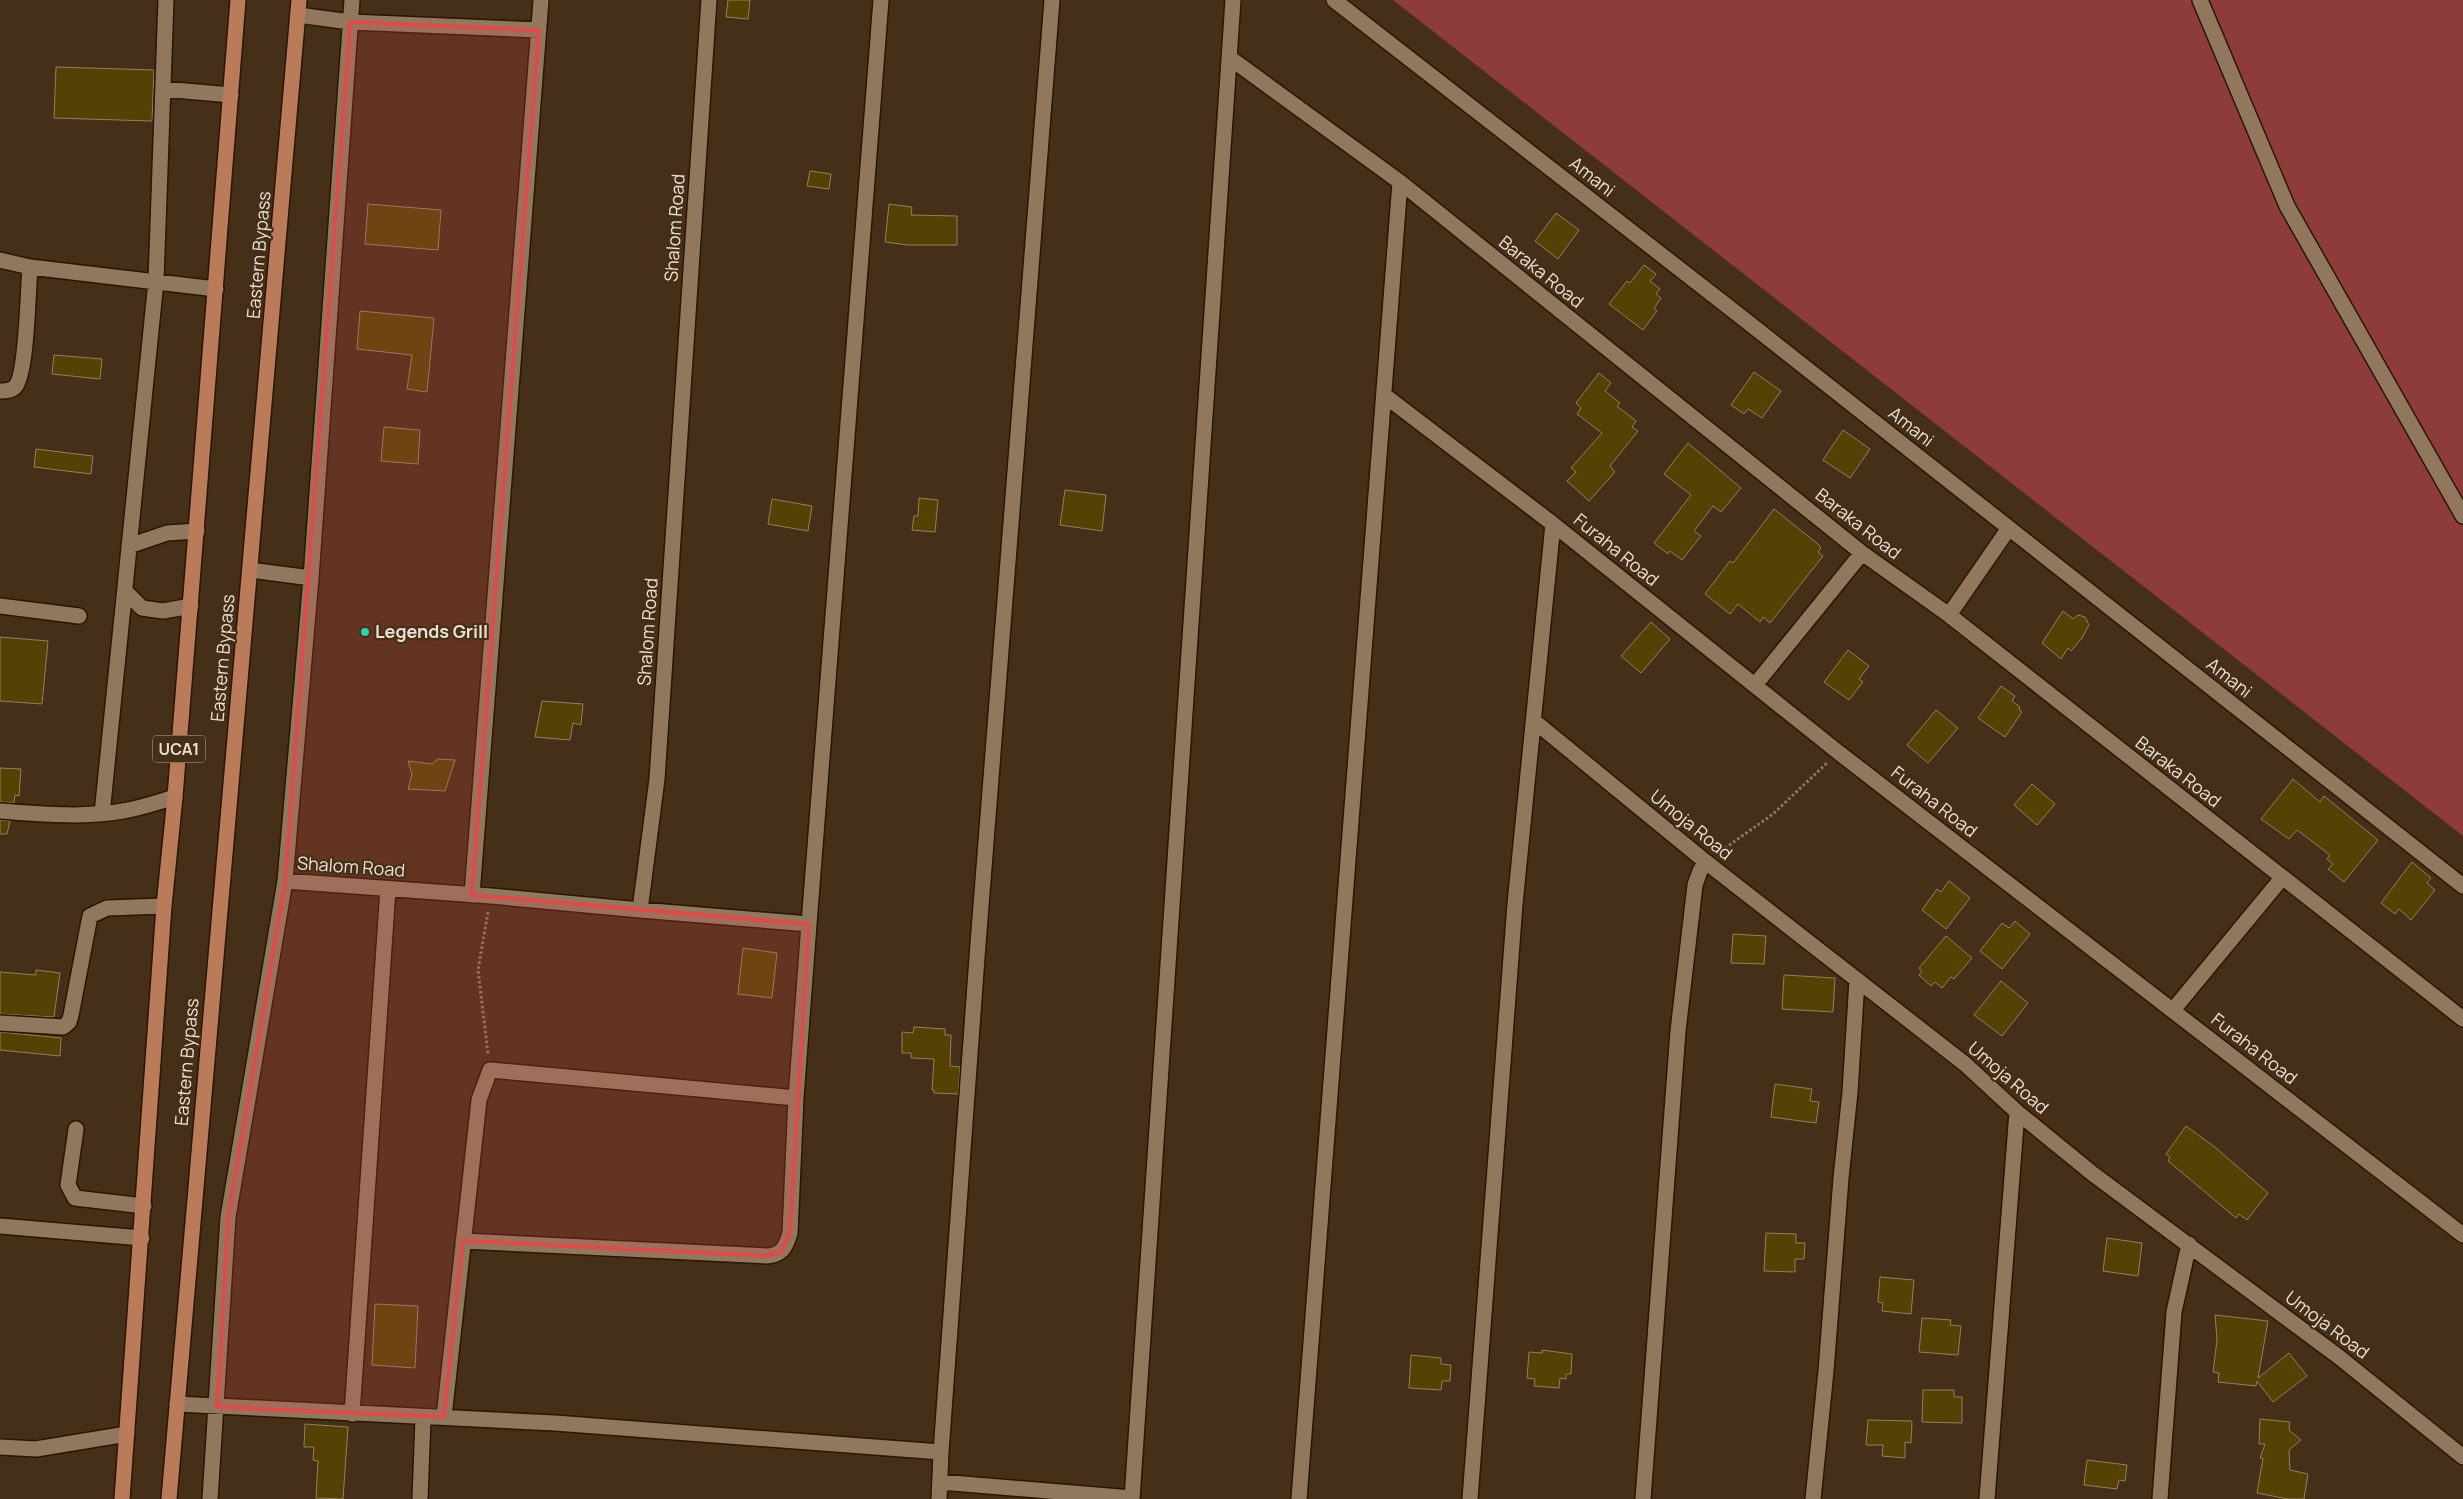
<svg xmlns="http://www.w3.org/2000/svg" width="2463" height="1499" font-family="Manrope,sans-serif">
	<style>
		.green { fill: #8d3c3b }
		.building { fill: #564104; stroke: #8f8161 }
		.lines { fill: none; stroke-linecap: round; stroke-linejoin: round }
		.minor-casing { stroke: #2b1601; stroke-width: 18 }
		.major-casing { stroke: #2b1601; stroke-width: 18 }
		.path { stroke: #8d7a67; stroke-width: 3; stroke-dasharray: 2.5 2.5; stroke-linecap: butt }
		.minor { stroke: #92775f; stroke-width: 15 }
		.major { stroke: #ba7b5b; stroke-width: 15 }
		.marked { fill: #db4d4a; fill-opacity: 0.2; stroke: #db4d4a; stroke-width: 4; stroke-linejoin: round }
		.poi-dot { fill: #2fd4aa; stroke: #462f18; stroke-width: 2 }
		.labels { text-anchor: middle; stroke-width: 4.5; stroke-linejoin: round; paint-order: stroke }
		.shield { fill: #462f18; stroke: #bbaa9a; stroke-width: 1 }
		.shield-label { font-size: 16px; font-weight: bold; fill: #eddfd1 }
		.street-label { font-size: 18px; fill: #eddfd1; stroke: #462f18 }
		.poi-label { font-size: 18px; font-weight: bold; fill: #eddfd1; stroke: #462f18; text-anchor: start }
	</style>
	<rect width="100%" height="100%" fill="#462f18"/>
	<path class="green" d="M1393,0H2463V836Z"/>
	<path class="building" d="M728,0H750L748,19L726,17Z
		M56,67L154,70L152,121L54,118Z
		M810,171L831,174L829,189L807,186Z
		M368,204L441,210L438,250L365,244Z
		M889,204L912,207L911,215L957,216V245H908L885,242Z
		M1556,213L1579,230L1558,259L1535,241Z
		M1644,265L1656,274L1650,281L1660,289L1656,294L1661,298L1654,308L1657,311L1643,330L1609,304L1627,281L1630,283Z
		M360,311L434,318L427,392L407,389L412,355L357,349Z
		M54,355L102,359L100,379L52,374Z
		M1754,372L1781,391L1762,418L1748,409L1744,414L1731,405Z
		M1599,373L1611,383L1605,391L1620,403L1617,406L1636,421L1632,427L1638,431L1610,466L1615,472L1589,501L1567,481L1576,472L1571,468L1602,433L1577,414L1581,408L1576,403Z
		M384,427L420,430L418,464L381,461Z
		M1843,430L1870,449L1850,478L1823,460Z
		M1688,443L1741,488L1721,512L1713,506L1694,531L1701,536L1682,560L1670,551L1668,554L1654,543L1691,495L1664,474Z
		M36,449L93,456L91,474L34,467Z
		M1065,490L1106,495L1102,531L1060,525Z
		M919,498L938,500L935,532L912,530L914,516H918Z
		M772,499L812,506L808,531L768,524Z
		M1774,509L1818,544L1821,548L1818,552L1823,556L1770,623L1763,617L1760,622L1738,604L1730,614L1705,594L1730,561L1733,563Z
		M2063,611L2073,619L2078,615L2085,617L2089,625L2082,638L2071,651L2068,648L2061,659L2042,643Z
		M1651,622L1670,639L1641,673L1621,656Z
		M0,637L48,641L42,704L0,701Z
		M1848,650L1869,666L1859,679L1863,682L1849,700L1824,682Z
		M2001,686L2015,696L2012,701L2020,707L2019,710L2022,712L2005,737L1978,718Z
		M542,701L583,704L581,725L573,723L570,740L535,737Z
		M1936,710L1958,728L1928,763L1907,745Z
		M438,759L455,760L445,791L408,789L412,774L408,761L432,764Z
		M0,768L21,769L19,796L15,795L14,803L0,802Z
		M2293,779L2320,802L2324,796L2378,840L2344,882L2328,869L2333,864L2327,859L2330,855L2297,830L2289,839L2261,819Z
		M2032,784L2055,804L2037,825L2014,805Z
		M0,820L10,821L7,834H0Z
		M2412,862L2431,878L2427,883L2435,890L2411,920L2399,909L2395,914L2381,903Z
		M1949,881L1970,898L1946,929L1922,910L1937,889L1941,892Z
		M2015,921L2030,934L2002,969L1980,951L2002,923L2009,928Z
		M1733,934L1766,936L1764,964L1731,963Z
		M1946,936L1972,958L1954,979L1951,977L1942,988L1935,982L1931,986L1919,975L1922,971L1919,968Z
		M743,948L777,953L772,998L738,994Z
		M36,970L60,973L54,1017L0,1014V972L36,975Z
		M1784,975L1835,978L1833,1012L1782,1009Z
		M2001,981L2028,1003L2002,1036L1974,1015Z
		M914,1027L945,1029V1035H951L950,1066L960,1067L958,1094L934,1093V1090H932L934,1059L911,1058V1053H902V1032L913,1033Z
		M0,1032L61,1038L60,1056L0,1050Z
		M1775,1084L1812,1089L1810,1101L1819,1102L1816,1123L1771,1117Z
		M2186,1126L2216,1148L2268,1193L2247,1220L2239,1214L2236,1218L2168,1161L2170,1157L2166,1154Z
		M1766,1233L1796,1234V1243H1805L1804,1259H1795V1272L1764,1271Z
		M2107,1238L2142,1243L2138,1276L2103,1271Z
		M1880,1277L1914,1280L1911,1314L1882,1311L1883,1303L1878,1302Z
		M375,1304L418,1306L415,1368L372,1365Z
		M2215,1315L2268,1321L2258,1378L2289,1353L2307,1376L2273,1402L2257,1381L2256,1386L2218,1382L2219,1373L2213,1372L2217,1340Z
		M1922,1318L1951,1320L1950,1325L1961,1326L1958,1355L1919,1352Z
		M1542,1350L1572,1354L1571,1374H1566V1379L1560,1378L1559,1388L1534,1386L1535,1379L1527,1378L1529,1352L1542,1353Z
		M1411,1355L1441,1358V1364L1451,1365L1450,1381H1442L1441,1390L1409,1388Z
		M1923,1390H1954V1397H1962V1423L1922,1422Z
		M2260,1419L2290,1422L2289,1430L2301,1440L2289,1450L2290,1470L2308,1474L2304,1499H2288L2257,1493L2263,1458H2260L2265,1444H2259Z
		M1868,1420L1912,1421L1911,1443L1905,1442V1458L1882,1456L1883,1445H1866Z
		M305,1424L348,1427L343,1499L316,1498L318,1461L313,1460L314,1447H304Z
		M2087,1460L2127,1465L2125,1481L2119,1480L2117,1489L2084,1485Z"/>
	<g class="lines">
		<g class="minor-casing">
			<path id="minor" d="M1334,0L1740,316L2463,886
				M2200,0L2287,206L2463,516
				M298,15L350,22L539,30
				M1230,58L1400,182L1862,553L1949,615L2463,1019
				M163,89L231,95
				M0,260L30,267L216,289
				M0,391C5,391 11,391 15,387C27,375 28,288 30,267
				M1384,395L1553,524L1838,752L2463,1235
				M129,546L167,533L197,531
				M250,570L311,578
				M125,591L142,608L163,611L191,606
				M0,606L79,616
				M1949,615L2009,528
				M1755,685L1862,553
				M1534,721L1706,862L1965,1064L2017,1112L2093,1174L2339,1357L2463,1457
				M0,811C41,814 82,818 123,811C141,808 158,802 175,797
				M102,814L156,281L166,0
				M285,881L491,896L640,910L657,779L709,0
				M472,895L541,0
				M640,910L809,924
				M2173,1010L2282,878
				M0,1023L63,1027L69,1022L71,1015L90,916L107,908L164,906
				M76,1129L68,1185L75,1198L144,1206
				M0,1226L142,1238
				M463,1241L767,1256C782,1255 786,1247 790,1233L796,1098L809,924L881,0
				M177,1404L555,1423L941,1452
				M352,1414L388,889
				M444,1417L479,1100L490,1070L796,1098
				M0,1447L36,1449L127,1434
				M940,1482L1132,1498
				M210,1499L228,1217L285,881L311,578L352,0
				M420,1499L423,1418
				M939,1499L941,1452L978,944L1052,0
				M1132,1499L1233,0
				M1299,1499L1400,182
				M1470,1499L1515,904L1553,524
				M1643,1499L1678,1031L1695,885L1700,871L1706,862
				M1813,1499L1826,1371L1841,1178L1850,1092L1857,980
				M1987,1499L2017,1112
				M2160,1499L2174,1312L2189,1244"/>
		</g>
		<g class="major-casing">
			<path id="major" d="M122,1499L164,906L175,797L238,0
				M169,1499L299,0"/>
		</g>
		<path class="path" d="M1721,851L1773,814L1827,763
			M488,912L478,970L488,1054"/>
		<use href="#minor" class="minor"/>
		<use href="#major" class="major"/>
	</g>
	<path class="marked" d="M350,22L539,30L472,895L809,924L790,1233L781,1252L767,1256L463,1241L444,1417L217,1407L228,1217L285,881Z"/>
	<circle class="poi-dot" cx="365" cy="632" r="5"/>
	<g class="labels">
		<rect class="shield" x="153" y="735.5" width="52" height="27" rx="4"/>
		<g class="shield-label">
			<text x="179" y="755">UCA1</text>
		</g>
		<g class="street-label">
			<text transform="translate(1592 177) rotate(38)" y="6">Amani</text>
			<text transform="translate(675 228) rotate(-86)" y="6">Shalom Road</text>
			<text transform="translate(259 255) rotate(-85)" y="6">Eastern Bypass</text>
			<text transform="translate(1541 272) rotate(39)" y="6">Baraka Road</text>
			<text transform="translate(1911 427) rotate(38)" y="6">Amani</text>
			<text transform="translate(1858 524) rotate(38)" y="6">Baraka Road</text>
			<text transform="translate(1616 550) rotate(39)" y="6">Furaha Road</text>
			<text transform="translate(648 632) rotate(-86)" y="6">Shalom Road</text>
			<text transform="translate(223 658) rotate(-85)" y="6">Eastern Bypass</text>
			<text transform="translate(2229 678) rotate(38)" y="6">Amani</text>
			<text transform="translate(2178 772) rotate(38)" y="6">Baraka Road</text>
			<text transform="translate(1934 802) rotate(38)" y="6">Furaha Road</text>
			<text transform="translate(1691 825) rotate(39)" y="6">Umoja Road</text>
			<text transform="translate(351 867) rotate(4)" y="6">Shalom Road</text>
			<text transform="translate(2254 1049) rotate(38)" y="6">Furaha Road</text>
			<text transform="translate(187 1062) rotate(-85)" y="6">Eastern Bypass</text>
			<text transform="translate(2008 1078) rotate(41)" y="6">Umoja Road</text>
			<text transform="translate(2327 1325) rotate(37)" y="6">Umoja Road</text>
		</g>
		<g class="poi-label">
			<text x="375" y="638">Legends Grill</text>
		</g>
	</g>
</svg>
